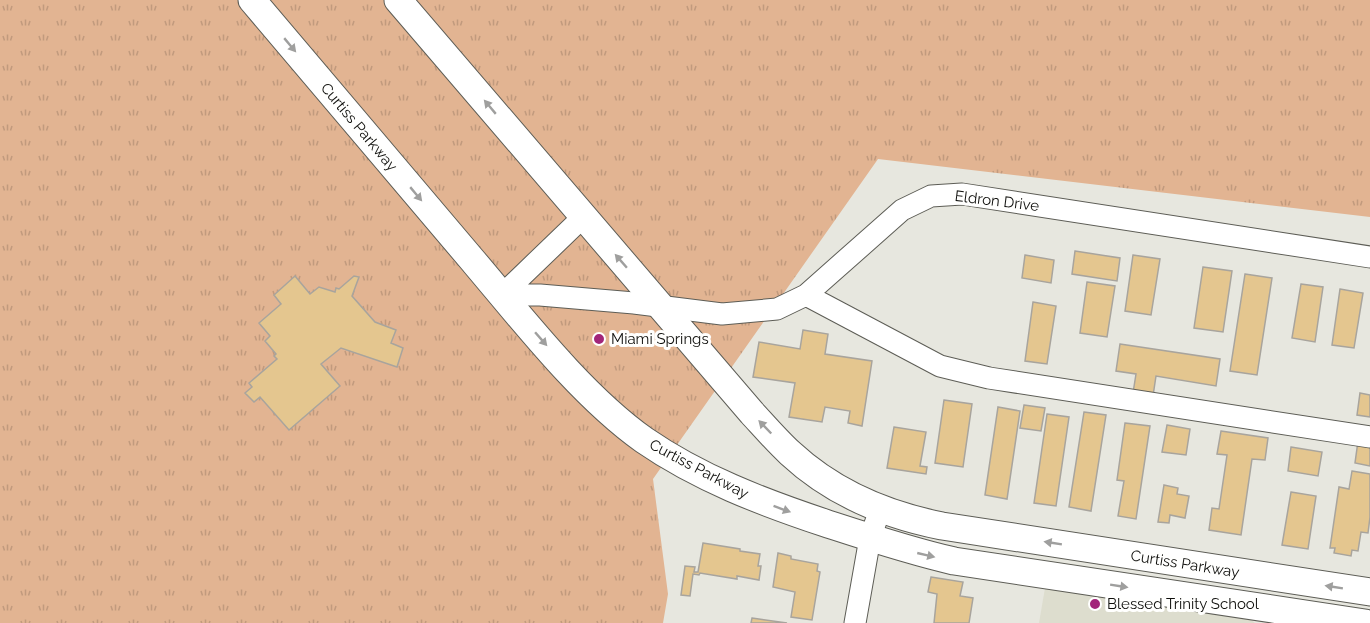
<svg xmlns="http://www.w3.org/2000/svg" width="1370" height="623" font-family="Raleway,sans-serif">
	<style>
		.built { fill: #ddddce }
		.grass { fill: url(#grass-tufts) }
		.building { fill: #e4c68f; stroke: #a8a49d; stroke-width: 1.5 }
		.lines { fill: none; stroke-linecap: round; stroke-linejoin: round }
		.minor-casing { stroke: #5d5d56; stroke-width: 23 }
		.major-casing { stroke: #5d5d56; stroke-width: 29 }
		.minor { stroke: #fff; stroke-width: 21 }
		.major { stroke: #fff; stroke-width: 27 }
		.oneway { fill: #9f9f9e }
		.poi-dot { fill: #a22579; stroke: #fffffe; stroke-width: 2 }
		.labels { text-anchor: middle; stroke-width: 6; stroke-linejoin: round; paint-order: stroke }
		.street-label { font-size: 15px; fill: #0f0f0c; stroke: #fffffe }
		.poi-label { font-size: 15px; fill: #0f0f0c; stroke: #fffffe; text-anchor: start }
	</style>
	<defs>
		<pattern id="grass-tufts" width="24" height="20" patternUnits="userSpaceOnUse" patternTransform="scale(1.5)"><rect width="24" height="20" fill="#e2b492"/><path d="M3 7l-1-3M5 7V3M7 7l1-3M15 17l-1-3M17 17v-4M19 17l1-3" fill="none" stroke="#c19a7d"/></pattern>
	</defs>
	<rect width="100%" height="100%" fill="#e7e7df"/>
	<path class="built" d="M1045,588L1251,620L1255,623H1039Z"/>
	<path class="grass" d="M0,0H1370V217L878,159L653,479L668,594L663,623H0Z"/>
	<path class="building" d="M1075,251L1120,258L1117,281L1072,274Z
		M1025,255L1054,260L1051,283L1022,278Z
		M1133,255L1160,259L1151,315L1125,311Z
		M1203,267L1232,271L1223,332L1194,328Z
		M1245,274L1272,278L1257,375L1230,371Z
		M295,276L310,294L319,287L335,292L336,288L339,289L354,276L359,277L352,296L375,322L396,330L391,343L403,348L397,367L341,348L321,364L340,386L289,430L260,397L254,402L245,393L252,387L249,383L277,359L274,356L276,354L265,341L270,336L259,323L281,304L274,295Z
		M1087,282L1115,286L1107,337L1080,333Z
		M1301,284L1323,287L1315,342L1292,338Z
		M1340,289L1363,293L1354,348L1332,345Z
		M1033,302L1056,306L1047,364L1025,361Z
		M803,330L828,334L825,354L872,361L862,426L848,423L850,411L825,407L822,422L789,417L795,383L753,377L759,342L800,349Z
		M1120,344L1220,359L1216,386L1156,376L1153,396L1133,393L1136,374L1116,371Z
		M1360,393L1370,395V417L1357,415Z
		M944,400L972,404L963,467L935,463Z
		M1024,405L1045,408L1041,431L1020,428Z
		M998,407L1020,411L1007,499L985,495Z
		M1084,412L1106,415L1091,511L1069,507Z
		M1047,414L1069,417L1056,506L1034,503Z
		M1125,423L1150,426L1136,519L1118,516L1124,481L1117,480Z
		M1167,425L1190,429L1186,455L1162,452Z
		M894,427L926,432L920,466L927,467L926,474L887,468Z
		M1221,431L1268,438L1265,460L1252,459L1241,535L1209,530L1212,508L1219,509L1227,455L1217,454Z
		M1358,441L1370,443V466L1355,463Z
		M1291,447L1322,452L1318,476L1288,471Z
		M1352,471L1370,474V517L1368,533L1361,532L1358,551L1352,550L1351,556L1334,553L1335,548H1330L1339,487L1349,489Z
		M1164,485L1178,488L1177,494L1189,496L1185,518L1170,515L1169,523L1158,522Z
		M1291,492L1316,496L1308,549L1282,545Z
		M703,543L740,549V551L760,554L758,566H761L759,580L737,576V579L700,573L699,575L693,574L690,596L681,595L685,566L695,567L694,572H698Z
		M778,553L791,556V559L818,564L817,571L820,572L812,620L791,617L795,592L773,587Z
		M931,577L963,582L960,596L973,598L969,623H934L937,594L928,592Z
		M752,618L787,623H751Z"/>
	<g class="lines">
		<g class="minor-casing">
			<path id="minor" d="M502,295H540L634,303L722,314L777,309L806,295L902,210L931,196L962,194L1370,257
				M502,295L583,217
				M806,295L940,366L989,378L1370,437
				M855,623L870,538L880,510"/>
		</g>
		<g class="major-casing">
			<path id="major" d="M252,0C326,88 400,175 474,262C524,321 582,396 644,440C699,478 762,502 825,523C868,537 910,551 954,561L1365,623
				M398,0L752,413C764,426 777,441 790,453C833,493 886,515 942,526L1370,592"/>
		</g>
		<use href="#minor" class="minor"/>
		<use href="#major" class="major"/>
	</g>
	<defs><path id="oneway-solid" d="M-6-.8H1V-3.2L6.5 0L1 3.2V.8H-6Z" transform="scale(1.5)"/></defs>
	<g class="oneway">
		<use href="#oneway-solid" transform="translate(290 45) rotate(50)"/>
		<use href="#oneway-solid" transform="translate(490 107) rotate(-130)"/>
		<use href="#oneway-solid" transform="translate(416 194) rotate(50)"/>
		<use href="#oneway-solid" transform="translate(621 261) rotate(-131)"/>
		<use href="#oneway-solid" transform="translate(541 339) rotate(49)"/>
		<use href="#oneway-solid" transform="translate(765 427) rotate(-134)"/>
		<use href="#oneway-solid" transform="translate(782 509) rotate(20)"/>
		<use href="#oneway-solid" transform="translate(1053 543) rotate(-171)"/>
		<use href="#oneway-solid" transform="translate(926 555) rotate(13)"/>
		<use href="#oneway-solid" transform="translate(1119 586) rotate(9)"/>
		<use href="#oneway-solid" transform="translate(1334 587) rotate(-171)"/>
	</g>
	<g class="poi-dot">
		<circle cx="599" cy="339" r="6"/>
		<circle cx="1095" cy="604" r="6"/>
	</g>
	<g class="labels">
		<g class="street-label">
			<text transform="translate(359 127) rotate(50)" y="5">Curtiss Parkway</text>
			<text transform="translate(997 201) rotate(7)" y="5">Eldron Drive</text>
			<text transform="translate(699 469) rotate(28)" y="5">Curtiss Parkway</text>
			<text transform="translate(1185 564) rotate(9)" y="5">Curtiss Parkway</text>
		</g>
		<g class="poi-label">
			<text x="611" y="344">Miami Springs</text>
			<text x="1107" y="609">Blessed Trinity School</text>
		</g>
	</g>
</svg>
